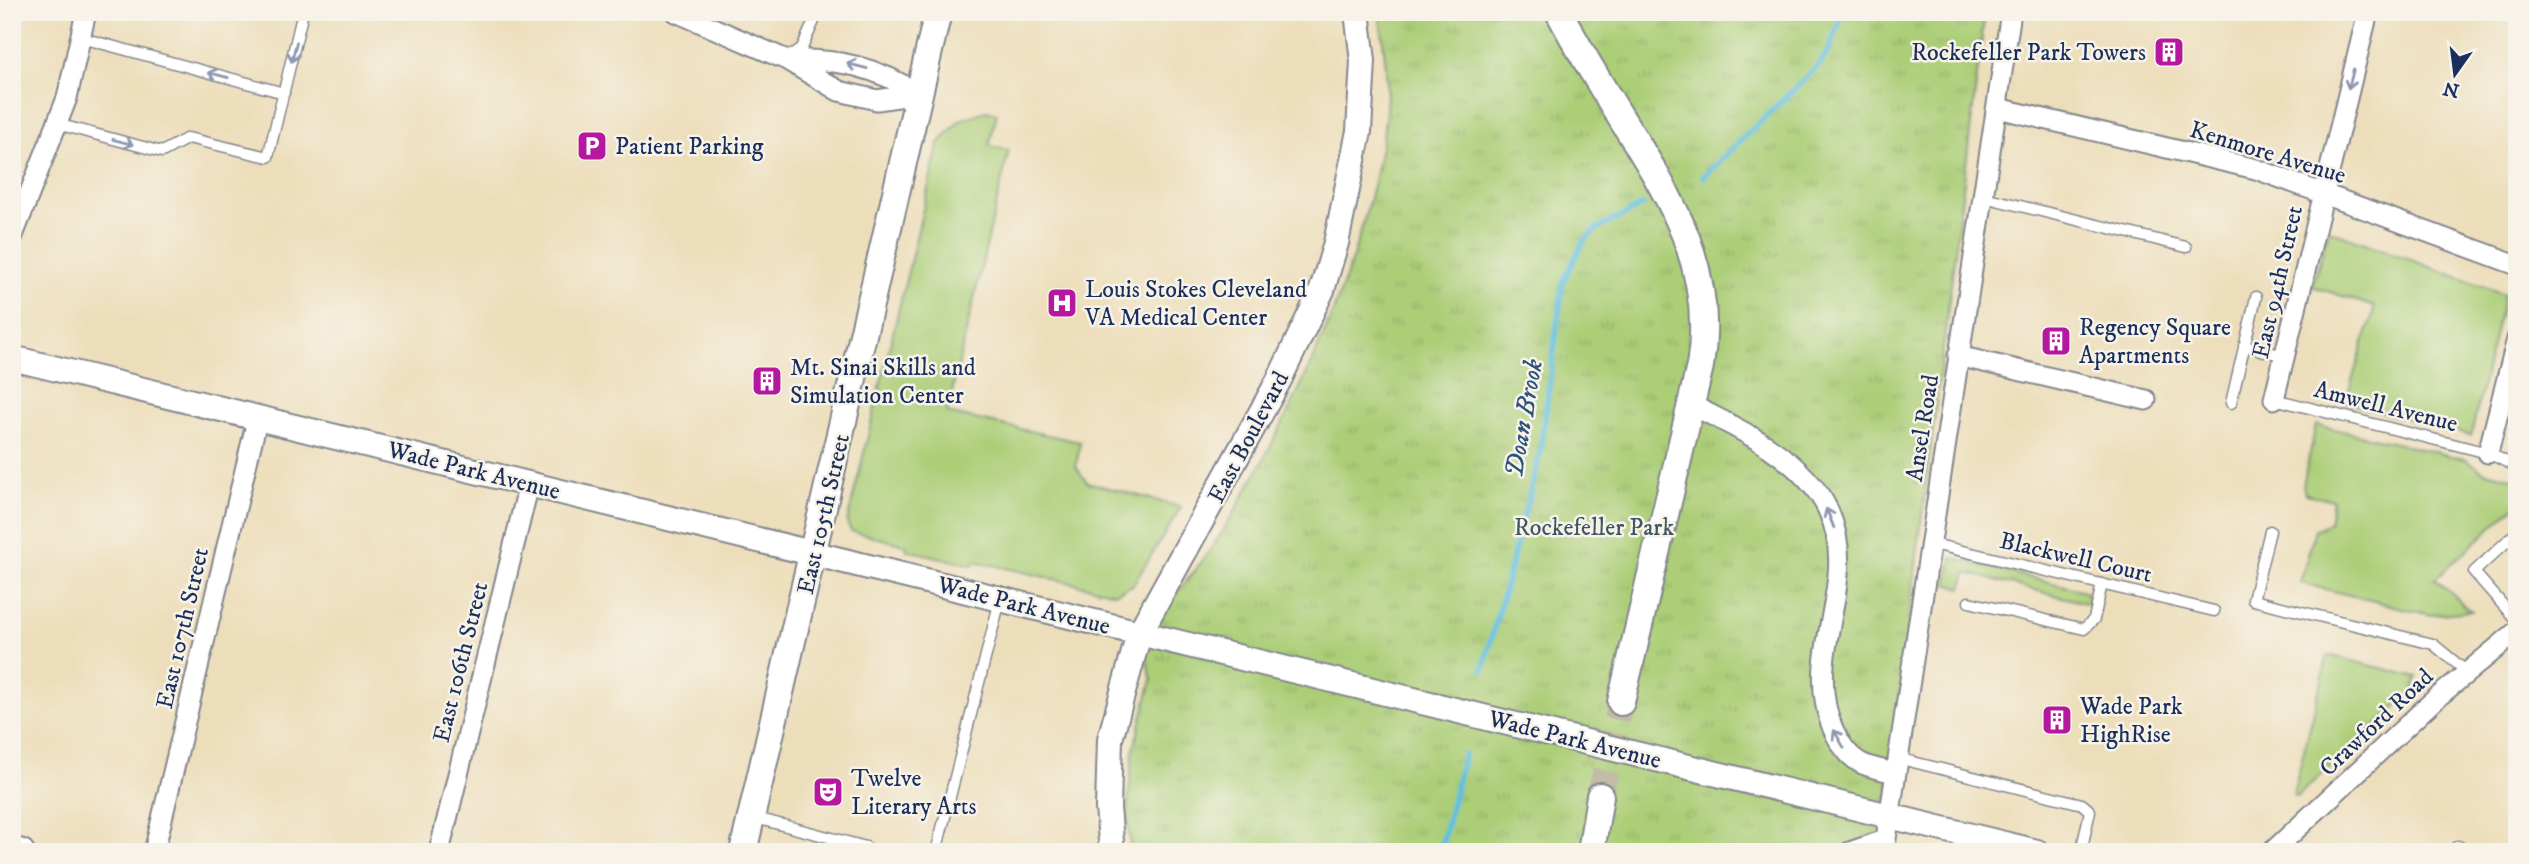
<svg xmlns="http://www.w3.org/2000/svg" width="2529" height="864" font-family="'IM FELL DW Pica',serif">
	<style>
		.green { fill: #abce77; stroke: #637e6a; stroke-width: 2 }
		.park { fill: url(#park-tufts); stroke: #637e6a; stroke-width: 2 }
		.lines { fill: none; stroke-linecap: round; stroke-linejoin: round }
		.stream { stroke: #61bfdf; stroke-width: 6 }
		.secondary-tunnel { stroke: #c3bba8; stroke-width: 26; stroke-dasharray: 26 13; stroke-linecap: butt }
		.service-casing { stroke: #84868c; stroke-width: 13 }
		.minor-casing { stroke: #84868c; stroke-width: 23 }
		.tertiary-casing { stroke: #84868c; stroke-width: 28 }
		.secondary-casing { stroke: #84868c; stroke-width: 30 }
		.service { stroke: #fff; stroke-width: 10 }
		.minor { stroke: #fff; stroke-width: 19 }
		.tertiary { stroke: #fff; stroke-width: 24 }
		.secondary { stroke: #fff; stroke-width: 26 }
		.oneway { stroke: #8d97ae }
		.labels { text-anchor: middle; stroke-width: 5; stroke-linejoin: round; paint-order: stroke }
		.poi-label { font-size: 24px; fill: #1b2f5e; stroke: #f7f3e8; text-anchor: start }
		.street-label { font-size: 24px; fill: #1b2f5e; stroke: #f7f3e8 }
		.park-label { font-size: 24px; fill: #3f5764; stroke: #f7f3e8 }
		.water-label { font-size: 26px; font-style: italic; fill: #2c537e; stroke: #f7f3e8 }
	</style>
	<defs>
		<pattern id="park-tufts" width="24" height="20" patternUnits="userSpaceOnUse" patternTransform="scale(1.75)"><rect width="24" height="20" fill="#abce77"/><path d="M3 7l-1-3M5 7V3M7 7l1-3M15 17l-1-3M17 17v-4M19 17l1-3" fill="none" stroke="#93b169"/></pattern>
	</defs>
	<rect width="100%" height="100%" fill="#f7f3e8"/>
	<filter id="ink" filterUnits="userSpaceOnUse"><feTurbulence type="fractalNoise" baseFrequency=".0143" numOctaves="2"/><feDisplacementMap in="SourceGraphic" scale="14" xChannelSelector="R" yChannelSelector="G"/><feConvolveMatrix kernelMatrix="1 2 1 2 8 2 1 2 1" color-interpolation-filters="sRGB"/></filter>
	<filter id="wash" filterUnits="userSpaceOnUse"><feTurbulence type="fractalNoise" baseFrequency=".00686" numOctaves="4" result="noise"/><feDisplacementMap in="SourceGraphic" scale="28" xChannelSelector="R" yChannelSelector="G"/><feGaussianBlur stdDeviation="1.57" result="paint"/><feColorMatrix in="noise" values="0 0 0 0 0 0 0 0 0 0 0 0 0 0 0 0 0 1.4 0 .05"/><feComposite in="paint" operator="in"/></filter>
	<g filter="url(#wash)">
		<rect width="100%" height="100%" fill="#eddebb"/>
		<path class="green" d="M985,111L997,113L989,146L1009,150L947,413L1080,442L1076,467L1087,482L1181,507L1133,585L1115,593L975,561L972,565L907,550L906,545L851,531L847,523L939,143L960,120Z
			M2329,230L2504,294L2471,435L2345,403L2375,307L2312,286Z
			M2316,425L2465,459L2485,472L2517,479V504L2435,579L2471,611L2431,615L2300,583L2315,530L2329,523L2333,500L2305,494L2303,485Z
			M1952,558L2085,591L2090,604L1966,573L1962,588L1947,584Z
			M2328,655L2417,677L2412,693L2296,797L2293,794Z"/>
		<path class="park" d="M1379,12H1985L1880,852H1131L1127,813L1133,751L1152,680L1139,634C1157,614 1176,595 1192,574C1219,541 1240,503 1260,466C1317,362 1366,247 1384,129C1390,90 1385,50 1379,12Z"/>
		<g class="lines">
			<path class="stream" d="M1703,177L1819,65L1830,48L1843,12
				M1483,670L1540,454L1563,282L1583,242L1595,230L1643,205
				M1440,852L1464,754"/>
		</g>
	</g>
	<g filter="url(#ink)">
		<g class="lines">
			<path class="secondary-tunnel" d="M1600,796L1621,702"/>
			<g class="service-casing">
				<path id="service" d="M82,38L284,93
					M790,57L802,48L818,12
					M57,124L162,152L188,138L268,157L303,12
					M1984,197L2186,247
					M2244,346L2285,356
					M2274,399L2488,453L2517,467
					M2231,403L2256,297
					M2270,531L2253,600L2433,644L2467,672
					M2517,532L2474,572L2517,621
					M1929,543L2214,611
					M1969,602L2084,629L2094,619L2102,584
					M1897,758L2082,804L2090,811L2081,852
					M752,817L866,847L864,852
					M936,852L1000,600
					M2450,852L2458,846L2469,852"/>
			</g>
			<g class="minor-casing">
				<path id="minor" d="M676,12L787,60L839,91L877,100L918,94
					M787,60C837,58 877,67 918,94
					M1998,108L2256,169L2517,265
					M12,238L67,98L86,12
					M1958,356L2146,400
					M2274,399L2368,12
					M1691,405C1739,428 1804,459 1828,510C1862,583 1801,653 1833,729C1839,742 1847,755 1859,762C1869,768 1883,770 1895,773
					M2488,453L2517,339
					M154,852L258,416
					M439,852L529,484
					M1850,852L1885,840
					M1884,852L2011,12
					M2272,852L2432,702L2517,631"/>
			</g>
			<g class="tertiary-casing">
				<path id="tertiary" d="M12,358L2037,852
					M12,849L22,852
					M1112,852L1108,808L1110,739L1139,634L1279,380L1322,290L1336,243L1359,131L1363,61L1357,12"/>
			</g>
			<g class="secondary-casing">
				<path id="secondary" d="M1559,12C1572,36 1585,59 1599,82C1653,173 1719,253 1700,366L1621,702
					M743,852L938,12
					M1591,852L1600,796"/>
			</g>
			<use href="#service" class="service"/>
			<use href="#minor" class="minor"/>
			<use href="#tertiary" class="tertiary"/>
			<use href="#secondary" class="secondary"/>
		</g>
		<defs><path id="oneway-shaft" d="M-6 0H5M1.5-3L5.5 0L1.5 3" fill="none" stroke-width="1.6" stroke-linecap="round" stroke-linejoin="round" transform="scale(1.75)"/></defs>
		<g class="oneway">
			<use href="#oneway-shaft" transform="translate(294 52) rotate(104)"/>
			<use href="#oneway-shaft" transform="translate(857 66) rotate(-166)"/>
			<use href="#oneway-shaft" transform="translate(218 75) rotate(-165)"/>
			<use href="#oneway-shaft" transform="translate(2351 79) rotate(104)"/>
			<use href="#oneway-shaft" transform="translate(123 142) rotate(15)"/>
			<use href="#oneway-shaft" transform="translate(1830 518) rotate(-112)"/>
			<use href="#oneway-shaft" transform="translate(1839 739) rotate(-120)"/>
		</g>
	</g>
	<defs>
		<g id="building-square" transform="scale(1.575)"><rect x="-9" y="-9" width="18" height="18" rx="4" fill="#b5179e" stroke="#f7f3e8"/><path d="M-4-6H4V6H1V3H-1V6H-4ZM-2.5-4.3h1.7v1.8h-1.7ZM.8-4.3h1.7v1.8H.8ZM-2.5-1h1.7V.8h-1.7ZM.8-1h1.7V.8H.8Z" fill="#fff"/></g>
		<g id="parking-square" transform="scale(1.575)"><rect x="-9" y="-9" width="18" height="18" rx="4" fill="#b5179e" stroke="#f7f3e8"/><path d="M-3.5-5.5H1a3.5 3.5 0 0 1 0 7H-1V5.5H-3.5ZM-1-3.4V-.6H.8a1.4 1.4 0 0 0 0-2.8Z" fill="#fff"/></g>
		<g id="hospital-square" transform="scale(1.575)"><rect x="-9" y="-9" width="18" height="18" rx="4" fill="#b5179e" stroke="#f7f3e8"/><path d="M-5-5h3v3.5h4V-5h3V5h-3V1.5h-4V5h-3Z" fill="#fff"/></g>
		<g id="theatre-square" transform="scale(1.575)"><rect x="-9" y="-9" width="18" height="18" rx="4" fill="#b5179e" stroke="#f7f3e8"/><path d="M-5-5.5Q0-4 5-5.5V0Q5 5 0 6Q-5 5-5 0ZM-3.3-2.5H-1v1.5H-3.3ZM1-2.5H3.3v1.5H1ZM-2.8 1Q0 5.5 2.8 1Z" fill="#fff"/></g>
	</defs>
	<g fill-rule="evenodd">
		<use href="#building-square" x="2169" y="52"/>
		<use href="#parking-square" x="592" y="146"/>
		<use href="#hospital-square" x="1062" y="303"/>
		<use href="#building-square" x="2056" y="341"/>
		<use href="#building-square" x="767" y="381"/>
		<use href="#building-square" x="2057" y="720"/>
		<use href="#theatre-square" x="828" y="792"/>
	</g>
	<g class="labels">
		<g class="poi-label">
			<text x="2146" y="60" text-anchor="end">Rockefeller Park Towers</text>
			<text x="615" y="154">Patient Parking</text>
			<text x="1085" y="297">Louis Stokes Cleveland<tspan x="1085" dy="28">VA Medical Center</tspan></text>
			<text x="2079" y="335">Regency Square<tspan x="2079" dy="28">Apartments</tspan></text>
			<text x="790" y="375">Mt. Sinai Skills and<tspan x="790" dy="28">Simulation Center</tspan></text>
			<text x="2080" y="714">Wade Park<tspan x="2080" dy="28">HighRise</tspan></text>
			<text x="851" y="786">Twelve<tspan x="851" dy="28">Literary Arts</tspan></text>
		</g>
		<g class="street-label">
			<text transform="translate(2268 152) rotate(17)" y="8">Kenmore Avenue</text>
			<text transform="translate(2277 282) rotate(-77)" y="8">East 94th Street</text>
			<text transform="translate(2386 406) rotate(14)" y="8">Amwell Avenue</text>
			<text transform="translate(1922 428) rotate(-81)" y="8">Ansel Road</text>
			<text transform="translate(1248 437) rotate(-62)" y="8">East Boulevard</text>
			<text transform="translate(474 470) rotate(14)" y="8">Wade Park Avenue</text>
			<text transform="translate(823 514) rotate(-77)" y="8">East 105th Street</text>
			<text transform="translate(2076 557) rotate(13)" y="8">Blackwell Court</text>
			<text transform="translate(1024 605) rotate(14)" y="8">Wade Park Avenue</text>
			<text transform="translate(182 628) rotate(-77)" y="8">East 107th Street</text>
			<text transform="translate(460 662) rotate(-76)" y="8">East 106th Street</text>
			<text transform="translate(2376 722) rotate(-43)" y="8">Crawford Road</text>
			<text transform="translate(1575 739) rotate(14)" y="8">Wade Park Avenue</text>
		</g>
		<g class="park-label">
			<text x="1594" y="535">Rockefeller Park</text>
		</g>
		<g class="water-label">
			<text transform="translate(1523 418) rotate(-80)" y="9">Doan Brook</text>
		</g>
	</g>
	<rect width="2529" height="864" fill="none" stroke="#f7f3e8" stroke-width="42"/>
	<g transform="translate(2455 74) rotate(194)" stroke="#f7f3e8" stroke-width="5" paint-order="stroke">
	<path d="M0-5L12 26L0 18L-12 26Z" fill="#1b2f5e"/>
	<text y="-10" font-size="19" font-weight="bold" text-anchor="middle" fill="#1b2f5e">N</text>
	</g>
</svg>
